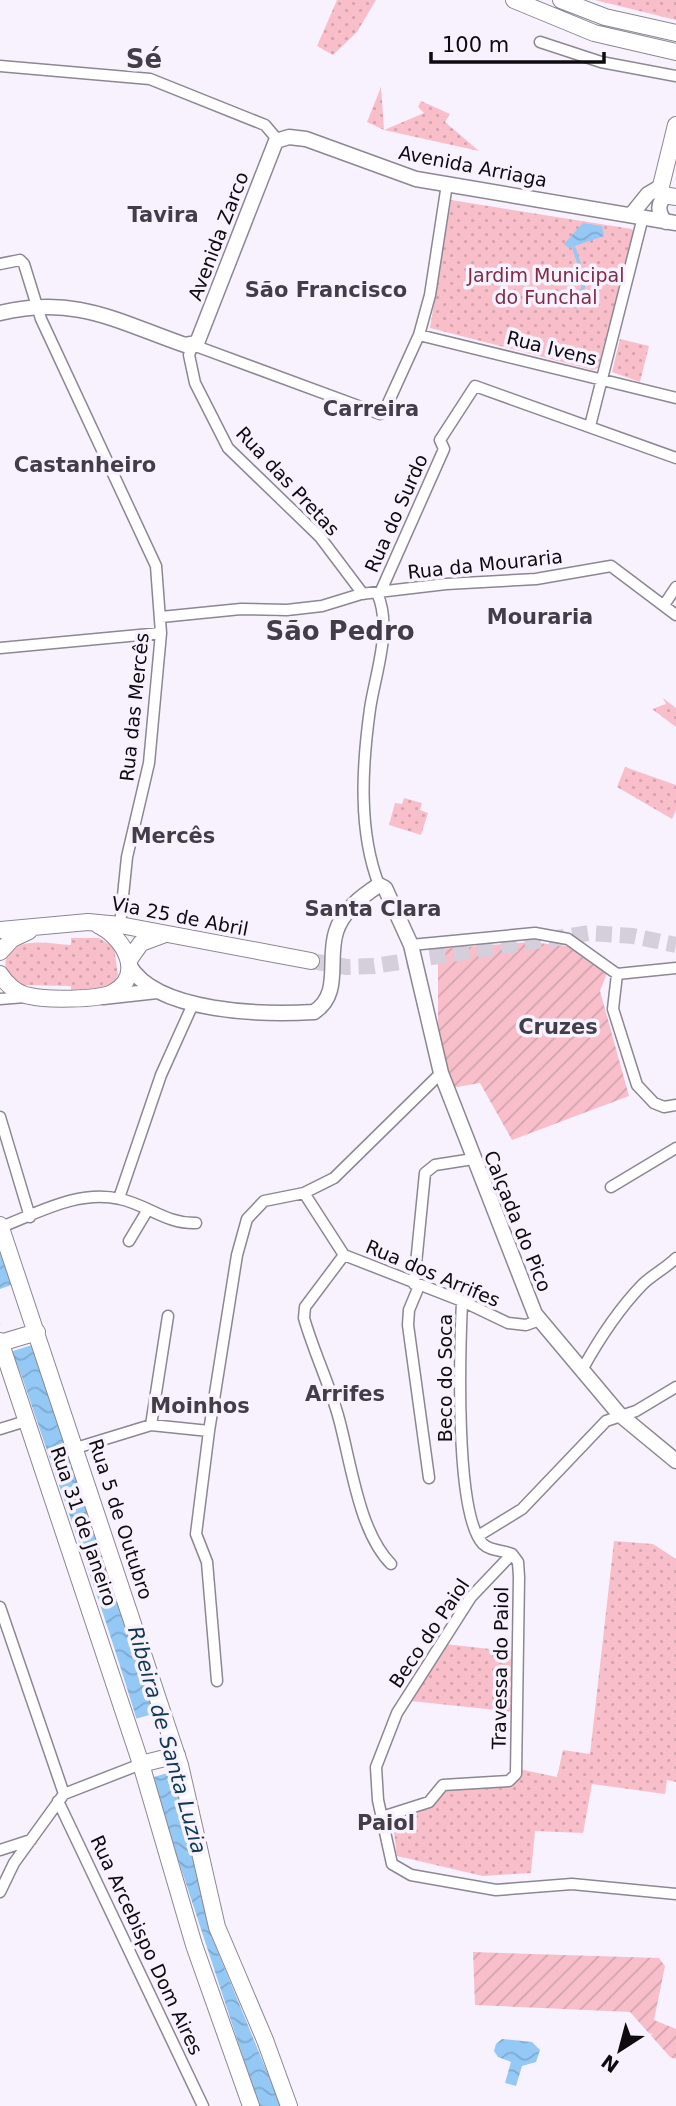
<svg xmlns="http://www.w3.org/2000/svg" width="676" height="2106" font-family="'DejaVu Sans',sans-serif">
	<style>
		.grass { fill: url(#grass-dots) }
		.garden { fill: url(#garden-furrows) }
		.water { fill: url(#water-waves) }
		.pier { fill: #f7f2fe }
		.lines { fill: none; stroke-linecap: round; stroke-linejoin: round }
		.stream { stroke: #94c8f5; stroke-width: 3.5 }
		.secondary-tunnel { stroke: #d4cfda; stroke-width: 16; stroke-dasharray: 16 8; stroke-linecap: butt }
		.minor-casing { stroke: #8c8792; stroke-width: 13 }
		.tertiary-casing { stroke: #8c8792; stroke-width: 17 }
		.secondary-casing { stroke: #8c8792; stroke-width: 18 }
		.minor { stroke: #fff; stroke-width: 10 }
		.tertiary { stroke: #fff; stroke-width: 14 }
		.secondary { stroke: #fff; stroke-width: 16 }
		.labels { text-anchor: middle; stroke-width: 7; stroke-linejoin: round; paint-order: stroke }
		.street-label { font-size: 19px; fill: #0d0b0f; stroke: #f7f2fe }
		.park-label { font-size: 19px; fill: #7c2c44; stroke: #f7f2fe }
		.neighbourhood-label { font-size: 21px; font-weight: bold; fill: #423e48; stroke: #f7f2fe }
		.water-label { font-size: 21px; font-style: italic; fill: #103855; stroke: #f7f2fe }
		.district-label { font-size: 26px; font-weight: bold; fill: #423e48; stroke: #f7f2fe }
	</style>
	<defs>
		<pattern id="grass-dots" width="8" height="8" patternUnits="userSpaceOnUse" patternTransform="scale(1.75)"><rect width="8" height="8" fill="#f8bfcb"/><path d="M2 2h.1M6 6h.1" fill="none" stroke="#d3a3ad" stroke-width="1.8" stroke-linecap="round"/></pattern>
		<pattern id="garden-furrows" width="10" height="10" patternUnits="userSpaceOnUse" patternTransform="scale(1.75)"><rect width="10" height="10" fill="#f8bfcb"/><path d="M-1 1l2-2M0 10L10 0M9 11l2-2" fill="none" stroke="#d3a3ad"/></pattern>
		<pattern id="water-waves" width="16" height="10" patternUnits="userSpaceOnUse" patternTransform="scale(1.75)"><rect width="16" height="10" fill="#94c8f5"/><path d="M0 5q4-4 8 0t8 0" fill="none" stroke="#7eaad1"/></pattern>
	</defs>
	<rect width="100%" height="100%" fill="#f7f2fe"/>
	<path class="grass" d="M337,0H376L357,32L333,55L317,46Z
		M595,0H676V20Z
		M381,87L384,130L424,113L418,107L421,101L450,114L445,122L479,151L384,130L367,122Z
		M451,200L632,229L634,233L598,368L593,370L430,328Z
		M620,339L649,346L640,382L612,372Z
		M663,698L676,708V727L652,709L666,704Z
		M625,767L676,785V810L672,819L617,787Z
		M404,798L422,803L420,810L428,813L421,835L389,825L395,803L402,804Z
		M71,938H99L114,947L118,975C108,994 90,991 71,991V986L22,985C10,982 3,971 6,958C19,935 48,944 71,945Z
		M614,1541L653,1544L676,1559V1782L667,1780L665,1794L592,1784L583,1833L535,1831L531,1873L483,1876L397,1856L392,1817L431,1805L447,1789L512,1784L519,1769L557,1777L563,1750L590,1754Z
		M445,1644L516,1652L515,1712L411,1701Z"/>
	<path class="garden" d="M530,942L567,946L607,973L600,991L629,1096L512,1140L480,1083L451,1088L438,1025V949Z
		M473,1952L659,1958L665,1966L654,2020L676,2029V2059L670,2057L630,2012L475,2005Z"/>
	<path class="water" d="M583,223L602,226L604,236L569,248L564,244Z
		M0,1243L173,1767L211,1935L281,2106H259L179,1862L173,1854C135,1692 75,1535 22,1377L0,1322Z
		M502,2039L532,2042L540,2050L536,2062L522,2066L516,2086L505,2083L511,2062L498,2057L494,2051L496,2044Z"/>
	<path class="pier" d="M14,1284L35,1344L10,1352L0,1322V1289Z
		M156,1713L174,1771L154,1777L135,1719Z"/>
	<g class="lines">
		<path class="stream" d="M574,248L585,282L576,307"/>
		<path class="secondary-tunnel" d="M311,961L347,967L374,966L589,933L633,936L676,945"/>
		<g class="minor-casing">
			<path id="minor" d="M540,42L601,62L676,76
				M0,66L150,79L265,125L277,139
				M0,264L20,260L24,264L41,319L156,566L161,633L149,763L127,857L120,925
				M419,335L676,398
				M590,426L643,217
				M377,593C393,628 375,674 370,709C362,766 358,831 379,885
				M380,593L444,449L440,440L475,386L676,458
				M363,594L320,537L228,448L195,383L189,355L193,345L380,414L384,412L419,335L430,295L447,184
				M664,605L676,587
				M161,617L241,609L287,610L322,606L361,594L446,584L536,579L611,566L676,615
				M0,648L161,633
				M411,945L535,933L568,939L617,974L676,968
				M617,974L613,1009L637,1085L654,1103L664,1107L676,1105
				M0,999L25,997
				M0,1117L30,1217
				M611,1187L676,1148
				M304,1193L344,1255L462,1301L508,1323L526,1325L540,1320
				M119,1198L161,1075L193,1004
				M1,1227C38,1213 79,1189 120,1199C148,1205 166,1224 196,1223
				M129,1241L147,1211
				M344,1255L305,1307L304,1318C314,1353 330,1385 339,1419C351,1463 359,1532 391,1564
				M414,1284L425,1173L435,1165L473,1159
				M419,1286L409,1310L408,1325L429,1478
				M462,1301C460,1346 454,1514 483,1544C490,1551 503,1550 512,1554
				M582,1370C599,1339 617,1311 642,1285C652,1275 666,1268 676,1258
				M151,1425L168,1316
				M0,1429L26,1421
				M76,1448L151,1425L209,1431
				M478,1536L522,1509L606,1421L636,1411L676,1387
				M512,1554L471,1597L397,1713L376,1767L378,1800L392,1864L411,1875L496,1890L572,1884L676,1894
				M0,1607L64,1794
				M217,1681L207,1562L196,1534L209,1431L237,1255L247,1219L264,1201L304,1193L334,1178L441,1073
				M58,1801L203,2106
				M382,1817L429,1802L443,1785L509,1781L516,1774L519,1577L518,1562L512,1554
				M0,1850L31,1840
				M0,1892L14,1863L64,1794L141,1764"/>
		</g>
		<g class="tertiary-casing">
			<path id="tertiary" d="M631,215L648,194L660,187
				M666,222C657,213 657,202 667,195
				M0,313C76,295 116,321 185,345L197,343L276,141L289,137L306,139L416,179L676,223
				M129,965C156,1013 264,1015 314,1012C342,994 327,960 336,932C342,911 362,896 379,885L385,888L411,945L441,1073L535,1314L619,1414L676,1461
				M103,997L157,991"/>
		</g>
		<g class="secondary-casing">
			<path id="secondary" d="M514,0L594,33L676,52
				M561,0L605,17L676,33
				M676,125L660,190L664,195L676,197
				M0,930L88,922L120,925L311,961
				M0,952L12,939L29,931
				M129,960L141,943L165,934
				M0,974C6,984 17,994 30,996C45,1000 98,1000 112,993C146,976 124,937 98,925
				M0,1225L180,1765L217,1927L265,2040L289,2106
				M0,1341L141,1764L194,1945L251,2106
				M0,1343L37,1332
				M141,1764L177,1755"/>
		</g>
		<use href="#minor" class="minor"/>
		<use href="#tertiary" class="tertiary"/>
		<use href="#secondary" class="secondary"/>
	</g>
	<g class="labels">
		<g class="street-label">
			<text transform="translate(473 166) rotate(11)" y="7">Avenida Arriaga</text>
			<text transform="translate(218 236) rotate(-69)" y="7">Avenida Zarco</text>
			<text transform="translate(552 348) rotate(14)" y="7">Rua Ivens</text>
			<text transform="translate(288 481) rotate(47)" y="7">Rua das Pretas</text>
			<text transform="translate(396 513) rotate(-66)" y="7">Rua do Surdo</text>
			<text transform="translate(485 564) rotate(-6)" y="7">Rua da Mouraria</text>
			<text transform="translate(134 707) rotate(-84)" y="7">Rua das Mercês</text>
			<text transform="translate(180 916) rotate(11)" y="7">Via 25 de Abril</text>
			<text transform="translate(518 1221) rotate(68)" y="7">Calçada do Pico</text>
			<text transform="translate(433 1273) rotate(23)" y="7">Rua dos Arrifes</text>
			<text transform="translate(445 1378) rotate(-90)" y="7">Beco do Soca</text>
			<text transform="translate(121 1519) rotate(72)" y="7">Rua 5 de Outubro</text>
			<text transform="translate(84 1526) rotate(71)" y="7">Rua 31 de Janeiro</text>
			<text transform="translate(429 1633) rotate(-56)" y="7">Beco do Paiol</text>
			<text transform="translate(500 1668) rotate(-89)" y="7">Travessa do Paiol</text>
			<text transform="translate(147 1945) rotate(65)" y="7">Rua Arcebispo Dom Aires</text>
		</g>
		<g class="park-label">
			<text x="546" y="282">Jardim Municipal<tspan x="546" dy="22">do Funchal</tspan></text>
		</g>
		<g class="neighbourhood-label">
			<text x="163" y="222">Tavira</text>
			<text x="326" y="297">São Francisco</text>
			<text x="371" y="416">Carreira</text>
			<text x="85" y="472">Castanheiro</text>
			<text x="540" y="624">Mouraria</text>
			<text x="173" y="843">Mercês</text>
			<text x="373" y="916">Santa Clara</text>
			<text x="558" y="1034">Cruzes</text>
			<text x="345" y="1401">Arrifes</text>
			<text x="200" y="1413">Moinhos</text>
			<text x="386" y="1830">Paiol</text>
		</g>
		<g class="water-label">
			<text transform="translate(167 1740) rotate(74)" y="7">Ribeira de Santa Luzia</text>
		</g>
		<g class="district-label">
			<text x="144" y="68">Sé</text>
			<text x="340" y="640">São Pedro</text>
		</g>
	</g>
	<g transform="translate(620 2050) rotate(216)" stroke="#f7f2fe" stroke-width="5" paint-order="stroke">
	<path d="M0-5L12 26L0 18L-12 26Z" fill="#0d0b0f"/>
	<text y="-10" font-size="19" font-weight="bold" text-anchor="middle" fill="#0d0b0f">N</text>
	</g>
	<path d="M431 52v10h173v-10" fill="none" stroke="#0d0b0f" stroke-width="3.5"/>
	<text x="442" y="52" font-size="21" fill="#0d0b0f" stroke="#f7f2fe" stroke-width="5" paint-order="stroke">100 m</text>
</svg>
